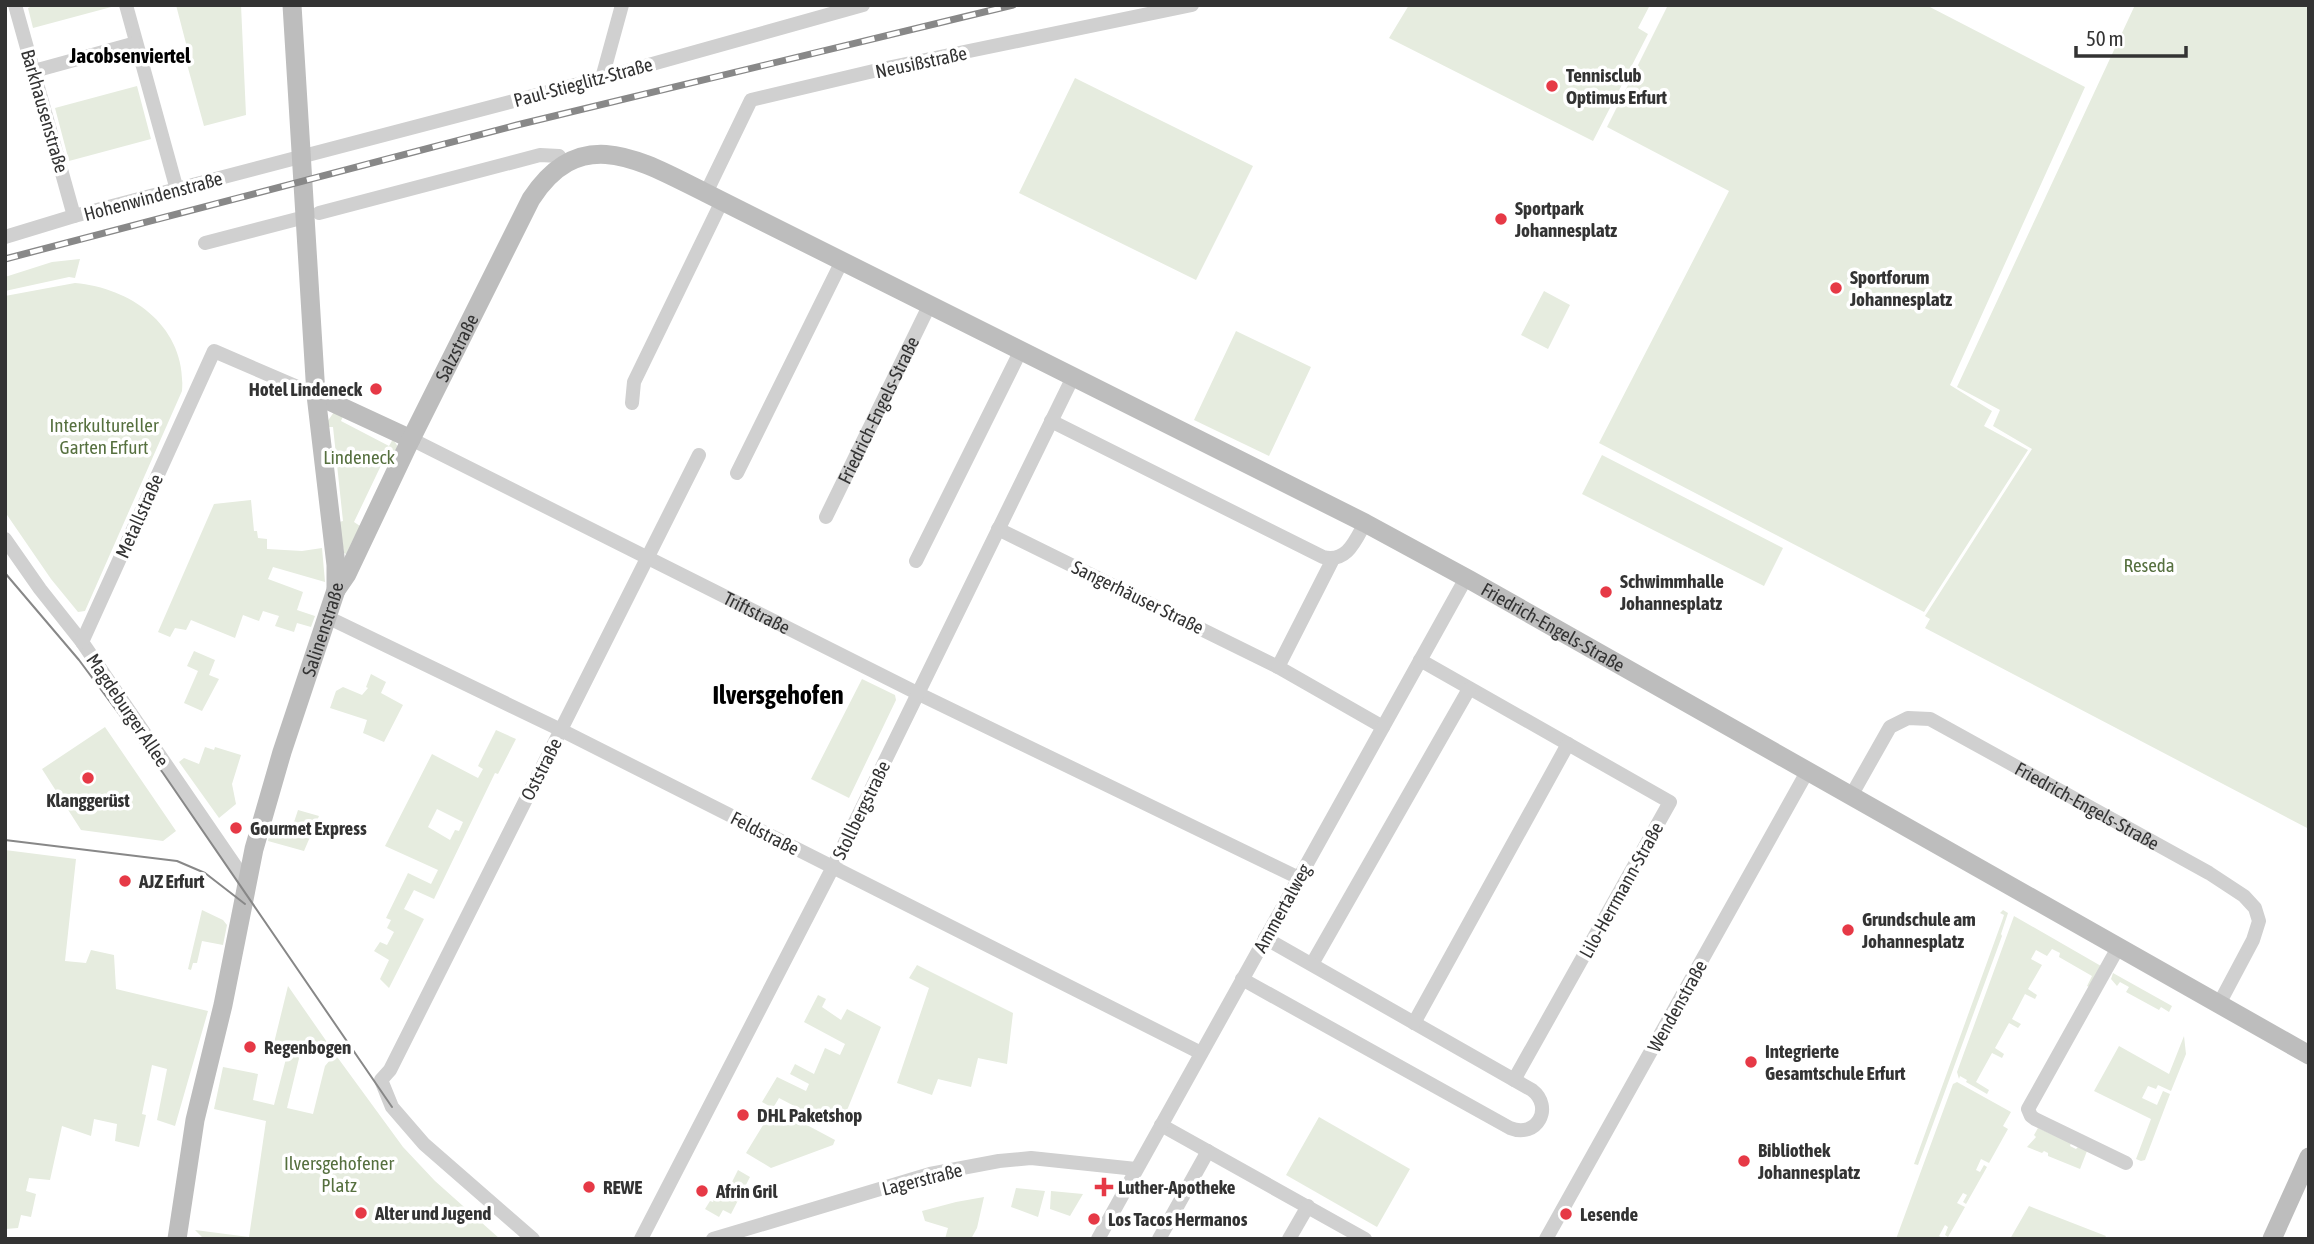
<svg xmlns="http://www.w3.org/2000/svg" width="2314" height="1244" font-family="'Asap Condensed',sans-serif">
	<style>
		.green { fill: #e6ecdf; fill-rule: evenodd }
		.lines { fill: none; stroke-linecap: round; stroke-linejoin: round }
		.street { stroke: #d0d0d0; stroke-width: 14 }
		.secondary { stroke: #bdbdbd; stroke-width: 19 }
		.tram { stroke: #888; stroke-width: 2 }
		.rail-casing { stroke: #888; stroke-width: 7 }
		.rail { stroke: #fff; stroke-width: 4.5; stroke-dasharray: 13; stroke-linecap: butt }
		.poi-dot { fill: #e63946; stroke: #fff; stroke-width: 2.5 }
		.labels { text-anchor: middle; stroke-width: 7; stroke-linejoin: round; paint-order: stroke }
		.street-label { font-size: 19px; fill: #333; stroke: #fff }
		.poi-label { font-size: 19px; font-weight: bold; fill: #333; stroke: #fff; text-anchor: start }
		.park-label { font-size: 19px; fill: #56703f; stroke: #fff }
		.neighbourhood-label { font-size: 21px; font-weight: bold; fill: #000; stroke: #fff }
		.district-label { font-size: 26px; font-weight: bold; fill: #000; stroke: #fff }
	</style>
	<rect width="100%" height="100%" fill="#fff"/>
	<path class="green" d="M35,5H115V6L33,28L28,8Z
		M176,5H241L246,115L204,126L185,57L189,55Z
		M1409,5H1650L1638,28L1648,34L1593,141L1389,38Z
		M1668,5H1926L2085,87L1950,385L1992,411L1984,426L2028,450L1924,612L1599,443L1729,191L1607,127Z
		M2135,5H2309V829L1925,628L1930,619L1925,616L2032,449L1993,426L2000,410L1957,387Z
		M1075,78L1253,166L1196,280L1019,193Z
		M137,86L151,139L69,161L55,108Z
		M80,259L75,278L69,277L5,291V277L52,262Z
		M75,283C133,288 187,328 182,391L85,611L78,612L51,579L5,512V296Z
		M1544,291L1570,305L1548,349L1521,335Z
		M1236,331L1311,367L1269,456L1194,420Z
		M334,412L344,414L341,421L389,446L393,439L398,447L393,458L386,455L354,522L360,526L346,554L344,553L339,522L343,521L333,427H328L327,422Z
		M1602,455L1783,548L1764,586L1582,494Z
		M251,500L254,531H257L258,538L267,539V549L302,551L322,548L325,582L273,567L268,579L303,592L297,610L315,616L311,627L297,623L294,632L275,626L279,616L263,611L259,621L243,615L235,638L191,620L186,630L175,628L170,637L158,632L214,504Z
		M194,651L215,660L209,675L219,679L202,711L184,703L198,671L187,666Z
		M371,674L386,682L381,693L403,705L384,742L363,733L367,720L330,708L336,691L343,687L362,695L368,688L366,687Z
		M862,679L895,695L896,700L849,798L811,779Z
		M105,727L176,831L163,841L81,830L42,769Z
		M496,730L516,739L498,774L495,773L434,899L414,890L404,909L424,919L389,988L380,979L389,960L374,951L380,942L387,945L394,932L387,928L391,920L386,918L408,873L431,884L438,870L385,846L432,754L478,778L483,769L478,766ZM437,809L463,822L459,831L455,830L450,840L428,827Z
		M205,747L214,750L215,747L241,755L232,784L236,804L219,818L179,762L184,758L199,764Z
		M298,810L319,816L304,851L268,841L271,828L290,834Z
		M5,850L76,859L65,961L86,963L91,950L114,955L116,989L208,1011L175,1126L157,1120L167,1069L152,1065L142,1114L146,1115L139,1147L115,1141L117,1124L94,1119L91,1136L62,1126L50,1180L29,1178L26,1191L36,1194L31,1217L21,1215L18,1228L5,1229Z
		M202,910L223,920L227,925L223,945L202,941L197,963H193L191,970L188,969Z
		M2003,910L2008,913L2001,934L2002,936L1918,1165L1914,1164L2002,921L2004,915L2000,913Z
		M2014,916L2101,966L2089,987L2087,986L2092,976L2059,957L2060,953L2052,949L2047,956L2036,950L2031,959L2042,965L2028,989L2037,995L2035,999L2025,994L2012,1019L2021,1024L2018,1028L2009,1023L1995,1048L2004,1054L2002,1058L1992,1053L1976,1082L1989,1090L1987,1094L1966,1082L1967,1080L1960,1076L1959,1079L1957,1072Z
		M917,965L1013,1013L1007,1064L978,1058L971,1087L938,1079L932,1095L897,1083L929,988L909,978Z
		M2113,973L2172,1006L2169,1012L2161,1007L2159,1010L2126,992L2129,987L2120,982L2117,986L2111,979Z
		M288,986L329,1045V1048L303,1042L287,1108L313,1114L325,1066L335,1054L403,1147L435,1181L500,1239H204L195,1230L249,1237L266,1121L214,1109L223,1067L258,1074L253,1100L274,1105L288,1051L273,1047Z
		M818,995L826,999L822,1007L841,1020L847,1009L881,1027L841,1125L826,1117L823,1121L779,1098L773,1108L762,1102L777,1077L806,1091L809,1084L790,1074L795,1064L814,1074L825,1048L840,1055L845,1044L804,1022Z
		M2184,1036L2186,1054L2171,1091L2158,1085L2156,1089L2148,1086L2142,1098L2157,1105L2163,1091L2170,1094L2145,1160L2141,1161L2136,1159L2151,1119L2094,1091L2119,1046L2169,1074Z
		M1957,1082L2011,1112L2003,1126L2008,1129L1989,1163L1981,1159L1976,1170L1980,1172L1984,1165L1987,1167L1966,1204L1963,1202L1967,1195L1963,1193L1957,1203L1965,1207L1948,1237L1945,1235L1948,1227L1945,1225L1939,1236L1944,1239H1896L1953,1084Z
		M790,1116L835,1140L833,1145L771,1168L746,1153L768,1117L784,1126Z
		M1319,1117L1410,1169L1377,1227L1286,1175Z
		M2038,1128L2071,1143L2070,1146L2076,1149L2078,1147L2087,1151L2080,1169L2048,1156V1153L2044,1151L2042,1153L2027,1147L2036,1137L2034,1135Z
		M738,1170L750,1177L731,1214L723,1210L719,1217L705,1209L710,1201L713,1202L719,1183L729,1188Z
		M1016,1188L1045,1191L1038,1217L1011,1207Z
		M1051,1191L1083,1194L1070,1216L1050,1209Z
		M984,1197L977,1228L971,1239H945L948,1228L925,1221L922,1211L956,1202Z
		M2029,1206L2106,1236L2104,1239H2010Z"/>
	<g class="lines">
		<g class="street">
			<path d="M15,5L74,216"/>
			<path d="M126,5L177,190"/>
			<path d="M34,71L136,43"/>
			<path d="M602,78L622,5"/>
			<path d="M706,193L751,100L882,69L1192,5"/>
			<path d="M319,213L540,155L559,156L564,164"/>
			<path d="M5,237L74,216L602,78L863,5"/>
			<path d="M205,243L305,217"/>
			<path d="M632,403L634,382L722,201"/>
			<path d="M1051,421L1323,557C1347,563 1355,541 1365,523"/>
			<path id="s1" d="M411,439L919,694L1299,878"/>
			<path d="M737,473L842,261"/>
			<path id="s2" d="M826,517L930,304"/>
			<path d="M998,529L1278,667L1383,727"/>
			<path d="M5,539L40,589L82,642L247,883"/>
			<path d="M916,561L1021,350"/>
			<path d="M327,617L561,730L1201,1053"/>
			<path d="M82,642L214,351L316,395"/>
			<path d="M1420,660L1670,802L1514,1080"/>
			<path d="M1278,667L1333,559"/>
			<path id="s3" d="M1851,796L1890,727L1908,718L1930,719L2209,873L2244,896L2255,908L2259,921L2253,940L2219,1004"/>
			<path d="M2119,946L2028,1109L2031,1116L2035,1119L2126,1163"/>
			<path d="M1312,964L1469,689"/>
			<path d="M1242,979L1510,1128C1537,1139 1554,1107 1532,1090L1265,938"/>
			<path d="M1414,1023L1568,744"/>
			<path d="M1161,1125L1365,1239"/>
			<path d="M533,1239L424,1144L392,1107L381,1080L390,1070L699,455"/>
			<path d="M641,1239L833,867L1073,377"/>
			<path d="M713,1239L930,1174L999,1161L1031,1158L1136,1169"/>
			<path d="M1098,1239L1466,578"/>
			<path d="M1159,1239L1208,1151"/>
			<path d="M1289,1239L1308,1206"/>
			<path d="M1546,1239L1807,772"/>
		</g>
		<g class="secondary">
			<path d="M316,395L411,439"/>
			<path id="s4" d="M336,590L347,574L411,439L531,199C581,122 641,161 706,193L1365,523L1470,580L2309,1055"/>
			<path id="s5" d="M177,1239L195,1120L223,1005L254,849L282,752L336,590V565L316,395L292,5"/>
			<path d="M2272,1239L2309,1157"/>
		</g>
		<path class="tram" d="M5,573L79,660L163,773L392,1107
			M5,840L177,861L205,873L245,904"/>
		<g class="rail-casing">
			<path id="rail" d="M5,259L517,125L1013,5"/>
		</g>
		<use href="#rail" class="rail"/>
	</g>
	<g class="poi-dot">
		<circle cx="1552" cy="86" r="7"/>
		<circle cx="1501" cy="219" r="7"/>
		<circle cx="1836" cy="288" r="7"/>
		<circle cx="376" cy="389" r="7"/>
		<circle cx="1606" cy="592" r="7"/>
		<circle cx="88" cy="778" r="7"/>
		<circle cx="236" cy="828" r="7"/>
		<circle cx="125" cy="881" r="7"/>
		<circle cx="1848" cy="930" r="7"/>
		<circle cx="250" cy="1047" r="7"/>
		<circle cx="1751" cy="1062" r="7"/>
		<circle cx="743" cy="1115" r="7"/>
		<circle cx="1744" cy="1161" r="7"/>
		<circle cx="589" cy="1187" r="7"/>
		<path d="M1100.5 1176.5h7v7h7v7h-7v7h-7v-7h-7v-7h7z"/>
		<circle cx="702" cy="1191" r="7"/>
		<circle cx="361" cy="1213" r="7"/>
		<circle cx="1566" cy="1214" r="7"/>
		<circle cx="1094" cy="1219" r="7"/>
	</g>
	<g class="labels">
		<g class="street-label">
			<text transform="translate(921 62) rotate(-12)" y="7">Neusißstraße</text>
			<text transform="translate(583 82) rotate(-15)" y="7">Paul-Stieglitz-Straße</text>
			<text transform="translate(45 111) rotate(74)" y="7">Barkhausenstraße</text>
			<text transform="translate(153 196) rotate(-15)" y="7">Hohenwindenstraße</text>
			<text dy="7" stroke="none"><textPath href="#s4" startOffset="271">Salzstraße</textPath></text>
			<text dy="7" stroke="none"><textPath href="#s2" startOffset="119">Friedrich-Engels-Straße</textPath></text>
			<text transform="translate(139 516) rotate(-66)" y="7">Metallstraße</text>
			<text transform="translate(1138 597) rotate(26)" y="7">Sangerhäuser Straße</text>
			<text dy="7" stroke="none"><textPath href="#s1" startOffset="387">Triftstraße</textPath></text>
			<text dy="7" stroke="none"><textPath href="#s4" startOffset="1589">Friedrich-Engels-Straße</textPath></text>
			<text dy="7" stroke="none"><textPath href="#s5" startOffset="628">Salinenstraße</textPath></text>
			<text transform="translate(128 710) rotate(56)" y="7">Magdeburger Allee</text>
			<text transform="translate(541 769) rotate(-63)" y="7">Oststraße</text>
			<text dy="7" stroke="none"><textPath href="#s3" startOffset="301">Friedrich-Engels-Straße</textPath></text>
			<text transform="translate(861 810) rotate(-64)" y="7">Stollbergstraße</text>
			<text transform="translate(765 833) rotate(27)" y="7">Feldstraße</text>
			<text transform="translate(1621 890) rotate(-61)" y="7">Lilo-Herrmann-Straße</text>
			<text transform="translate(1282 908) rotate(-61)" y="7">Ammertalweg</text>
			<text transform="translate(1677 1006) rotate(-61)" y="7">Wendenstraße</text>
			<text transform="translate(922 1179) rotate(-14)" y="7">Lagerstraße</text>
		</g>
		<g class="poi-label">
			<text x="1566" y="82">Tennisclub<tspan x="1566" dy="22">Optimus Erfurt</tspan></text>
			<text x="1515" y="215">Sportpark<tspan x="1515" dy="22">Johannesplatz</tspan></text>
			<text x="1850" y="284">Sportforum<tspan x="1850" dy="22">Johannesplatz</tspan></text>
			<text x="362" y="396" text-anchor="end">Hotel Lindeneck</text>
			<text x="1620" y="588">Schwimmhalle<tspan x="1620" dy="22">Johannesplatz</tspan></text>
			<text x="88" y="807" text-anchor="middle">Klanggerüst</text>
			<text x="250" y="835">Gourmet Express</text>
			<text x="139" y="888">AJZ Erfurt</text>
			<text x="1862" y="926">Grundschule am<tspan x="1862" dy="22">Johannesplatz</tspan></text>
			<text x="264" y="1054">Regenbogen</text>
			<text x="1765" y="1058">Integrierte<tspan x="1765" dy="22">Gesamtschule Erfurt</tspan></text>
			<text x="757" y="1122">DHL Paketshop</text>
			<text x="1758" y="1157">Bibliothek<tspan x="1758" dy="22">Johannesplatz</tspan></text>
			<text x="603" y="1194">REWE</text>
			<text x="1118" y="1194">Luther-Apotheke</text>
			<text x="716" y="1198">Afrin Gril</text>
			<text x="375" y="1220">Alter und Jugend</text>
			<text x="1580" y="1221">Lesende</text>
			<text x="1108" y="1226">Los Tacos Hermanos</text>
		</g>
		<g class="park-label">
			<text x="104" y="432">Interkultureller<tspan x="104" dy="22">Garten Erfurt</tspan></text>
			<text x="359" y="464">Lindeneck</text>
			<text x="2149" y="572">Reseda</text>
			<text x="339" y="1170">Ilversgehofener<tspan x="339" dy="22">Platz</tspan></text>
		</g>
		<g class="neighbourhood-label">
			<text x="130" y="63">Jacobsenviertel</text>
		</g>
		<g class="district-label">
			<text x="778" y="704">Ilversgehofen</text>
		</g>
	</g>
	<rect width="2314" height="1244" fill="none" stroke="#333333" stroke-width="14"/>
	<path d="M2076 46v10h110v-10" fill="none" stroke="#333333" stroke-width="3.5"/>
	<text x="2086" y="46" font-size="21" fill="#333333" stroke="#ffffff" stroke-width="5" paint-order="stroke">50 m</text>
</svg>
